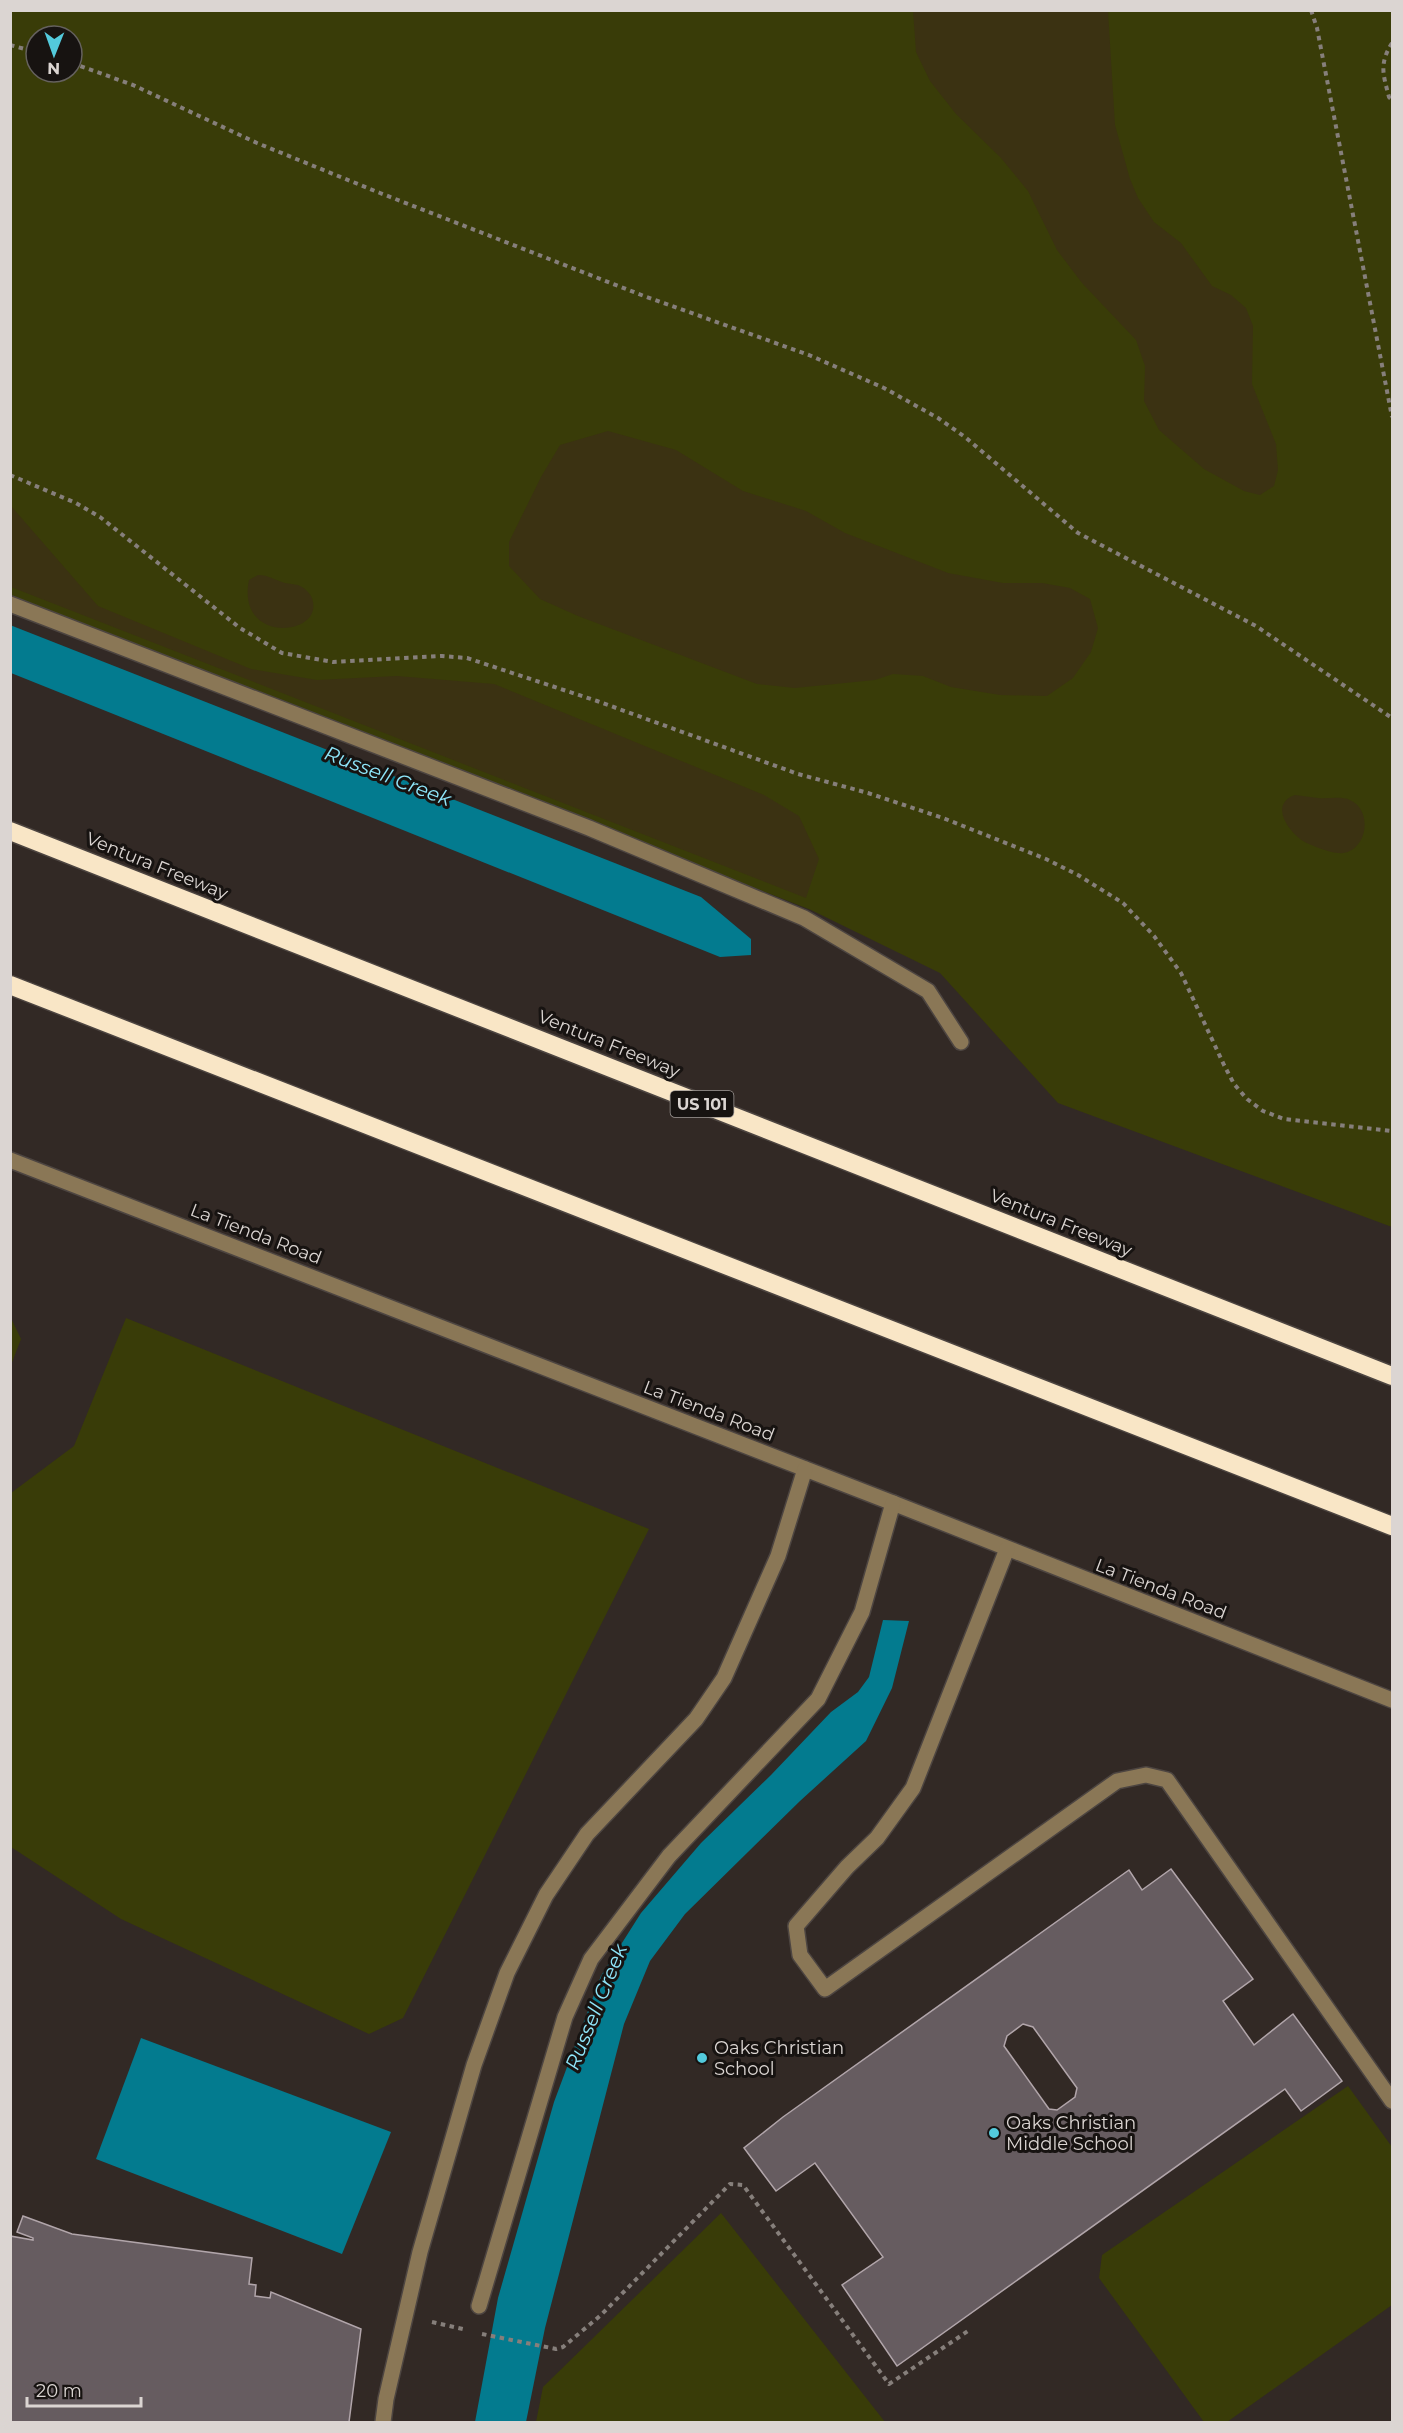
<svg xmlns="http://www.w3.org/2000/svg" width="1403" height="2433" font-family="Montserrat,sans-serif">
	<rect width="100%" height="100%" fill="#322925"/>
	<g fill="#393c08" fill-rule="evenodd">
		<path d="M10,11H1392V1227L1058,1103L940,973L811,910L11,596ZM36,36H72V72H36Z"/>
		<path d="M10,1316L21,1339L11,1365H10Z"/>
		<path d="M126,1318L649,1529L403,2018L369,2034L121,1919L11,1847V1493L74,1446Z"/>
		<path d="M1348,2086L1392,2147V2305L1227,2422H1204L1099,2278L1102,2255Z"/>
		<path d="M721,2213L885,2422H536L543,2387Z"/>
	</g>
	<g fill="#3b3212">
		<path d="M913,10L1108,11L1115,125L1130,179L1138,198L1154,222L1181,243L1212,286L1231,295L1246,308L1253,326L1252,384L1276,444L1278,470L1274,486L1260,495L1244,491L1204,469L1159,430L1144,401L1145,366L1136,340L1082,283L1057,250L1028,191L1001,158L956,114L930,81L916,52Z"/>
		<path d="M608,431L676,450L743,491L806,511L845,533L948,573L1003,583H1042L1070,588L1090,599L1098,628L1091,652L1073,678L1047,696L1000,695L951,687L923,676L893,674L875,680L795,688L757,684L578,616L540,599L509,566V542L541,477L560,445Z"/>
		<path d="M11,506L98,606L251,669L317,680L397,676L494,684L764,795L799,816L819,859L806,898L11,587Z"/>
		<path d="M258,575C268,575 275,580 285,583C289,584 294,584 298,585C305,588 312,594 313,602C320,637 236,643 249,580Z"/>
		<path d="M1295,795C1303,796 1310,797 1318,798C1328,799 1341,796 1350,800C1375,811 1366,856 1338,853C1328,852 1312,846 1303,841C1288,831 1269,804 1295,795Z"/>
	</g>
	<g fill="#037b8f">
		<path d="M10,625L701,897L751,939V955L720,957L11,673Z"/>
		<path d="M883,1620L909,1621L892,1688L866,1741L800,1801L685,1914L650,1961L624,2024L545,2328L526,2422H475L498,2298L554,2102L601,1976L641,1913L701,1843L771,1775L831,1712L858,1692L869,1677Z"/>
		<path d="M141,2038L391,2132L342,2254L96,2159Z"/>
	</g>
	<g fill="#665c60" stroke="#b1a5aa" stroke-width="1.5" fill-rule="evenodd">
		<path d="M1171,1869L1253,1979L1223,2001L1254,2045L1293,2014L1342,2081L1301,2111L1285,2089L897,2366L842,2285L883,2257L815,2163L776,2191L744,2148L783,2117L1129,1870L1142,1890ZM1023,2024L1033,2027L1077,2088L1075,2097L1057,2110L1049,2109L1004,2046L1007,2036Z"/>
		<path d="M23,2216L72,2234L252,2258L249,2284L256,2285L255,2296L270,2298L271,2292L361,2329L349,2422H10V2236L33,2240V2238L17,2232Z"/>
	</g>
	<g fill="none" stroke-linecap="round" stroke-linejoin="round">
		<g stroke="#4d4541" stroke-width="18">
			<g id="minor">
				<path d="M10,604L589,828L804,918L928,991L961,1042"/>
				<path d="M10,1160L893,1503L1392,1700"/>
				<path d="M1007,1549L913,1788L877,1838L847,1867L796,1926L800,1955L825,1989L1117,1781L1146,1775L1167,1780L1392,2101"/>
				<path d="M479,2306L565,2017L591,1959L669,1856L818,1699L862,1612L893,1503"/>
				<path d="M383,2422L386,2399L420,2252L474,2065L507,1973L546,1895L587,1834L696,1719L724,1678L778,1556L805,1469"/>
			</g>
		</g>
		<g stroke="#4d4541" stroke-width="21">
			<g id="highway">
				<path d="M10,831L1392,1376"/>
				<path d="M10,985L1392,1526"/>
			</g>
		</g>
		<g stroke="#867f7b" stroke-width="4" stroke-dasharray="4.5 4.5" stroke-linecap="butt">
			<path d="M1311,10L1317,28L1392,417"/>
			<path d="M1392,43C1379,64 1383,74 1389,97L1392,100"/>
			<path d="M10,45L36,52"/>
			<path d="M72,63L133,85L257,143L380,193L644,296L809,355L884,388L938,418L965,437L1078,533L1256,626L1392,718"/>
			<path d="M10,475L76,503L100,517L240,628L282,653L333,662L442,656L467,658L597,701L798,774L868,793L943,818L1046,859L1078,875L1123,903L1154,936L1181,973L1224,1065L1234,1084L1247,1099L1263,1111L1284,1119L1392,1131"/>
			<path d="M432,2322L463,2329"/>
			<path d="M482,2334L556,2349L563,2347L601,2315L730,2184L743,2185L889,2384L971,2329"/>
		</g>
		<use href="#minor" stroke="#8a7756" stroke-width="15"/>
		<use href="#highway" stroke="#f9e6c6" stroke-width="18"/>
	</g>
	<g fill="#53cadc" stroke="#171311" stroke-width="2">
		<circle cx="702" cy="2058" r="6"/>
		<circle cx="994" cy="2133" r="6"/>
	</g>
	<g text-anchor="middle" stroke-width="6" stroke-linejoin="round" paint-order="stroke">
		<rect fill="#171311" stroke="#a09b98" stroke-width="1.5" x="670.5" y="1091" width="63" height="26" rx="4.5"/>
		<g font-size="16" font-weight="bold" fill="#dbd5d2">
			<text x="702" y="1110">US 101</text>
		</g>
		<g font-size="18" fill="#dbd5d2" stroke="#171311">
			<text transform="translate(157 866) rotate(22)" y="6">Ventura Freeway</text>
			<text transform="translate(609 1044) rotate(22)" y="6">Ventura Freeway</text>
			<text transform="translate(1061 1223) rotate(22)" y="6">Ventura Freeway</text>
			<text transform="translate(256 1234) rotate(21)" y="6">La Tienda Road</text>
			<text transform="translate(709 1411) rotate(21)" y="6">La Tienda Road</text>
			<text transform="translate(1161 1589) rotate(21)" y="6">La Tienda Road</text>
		</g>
		<g font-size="18" fill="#dbd5d2" stroke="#171311" text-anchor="start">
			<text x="714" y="2054">Oaks Christian<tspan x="714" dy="21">School</tspan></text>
			<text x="1006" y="2129">Oaks Christian<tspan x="1006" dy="21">Middle School</tspan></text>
		</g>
		<g font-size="20" font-style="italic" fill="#8fe6fa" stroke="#171311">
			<text transform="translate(388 776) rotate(21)" y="7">Russell Creek</text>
			<text transform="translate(596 2007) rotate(-68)" y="7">Russell Creek</text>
		</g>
	</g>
	<rect width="1403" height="2433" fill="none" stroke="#dbd5d2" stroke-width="24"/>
	<g transform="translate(54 54) rotate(181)"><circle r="28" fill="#171311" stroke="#65615e" stroke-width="1.5"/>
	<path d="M0-4.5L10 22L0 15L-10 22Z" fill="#53cadc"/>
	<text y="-9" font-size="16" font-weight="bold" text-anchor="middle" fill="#dbd5d2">N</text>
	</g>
	<path d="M27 2397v9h114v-9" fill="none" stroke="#dbd5d2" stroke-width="3"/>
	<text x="36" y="2397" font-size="18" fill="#dbd5d2" stroke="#171311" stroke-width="4.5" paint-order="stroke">20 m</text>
</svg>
